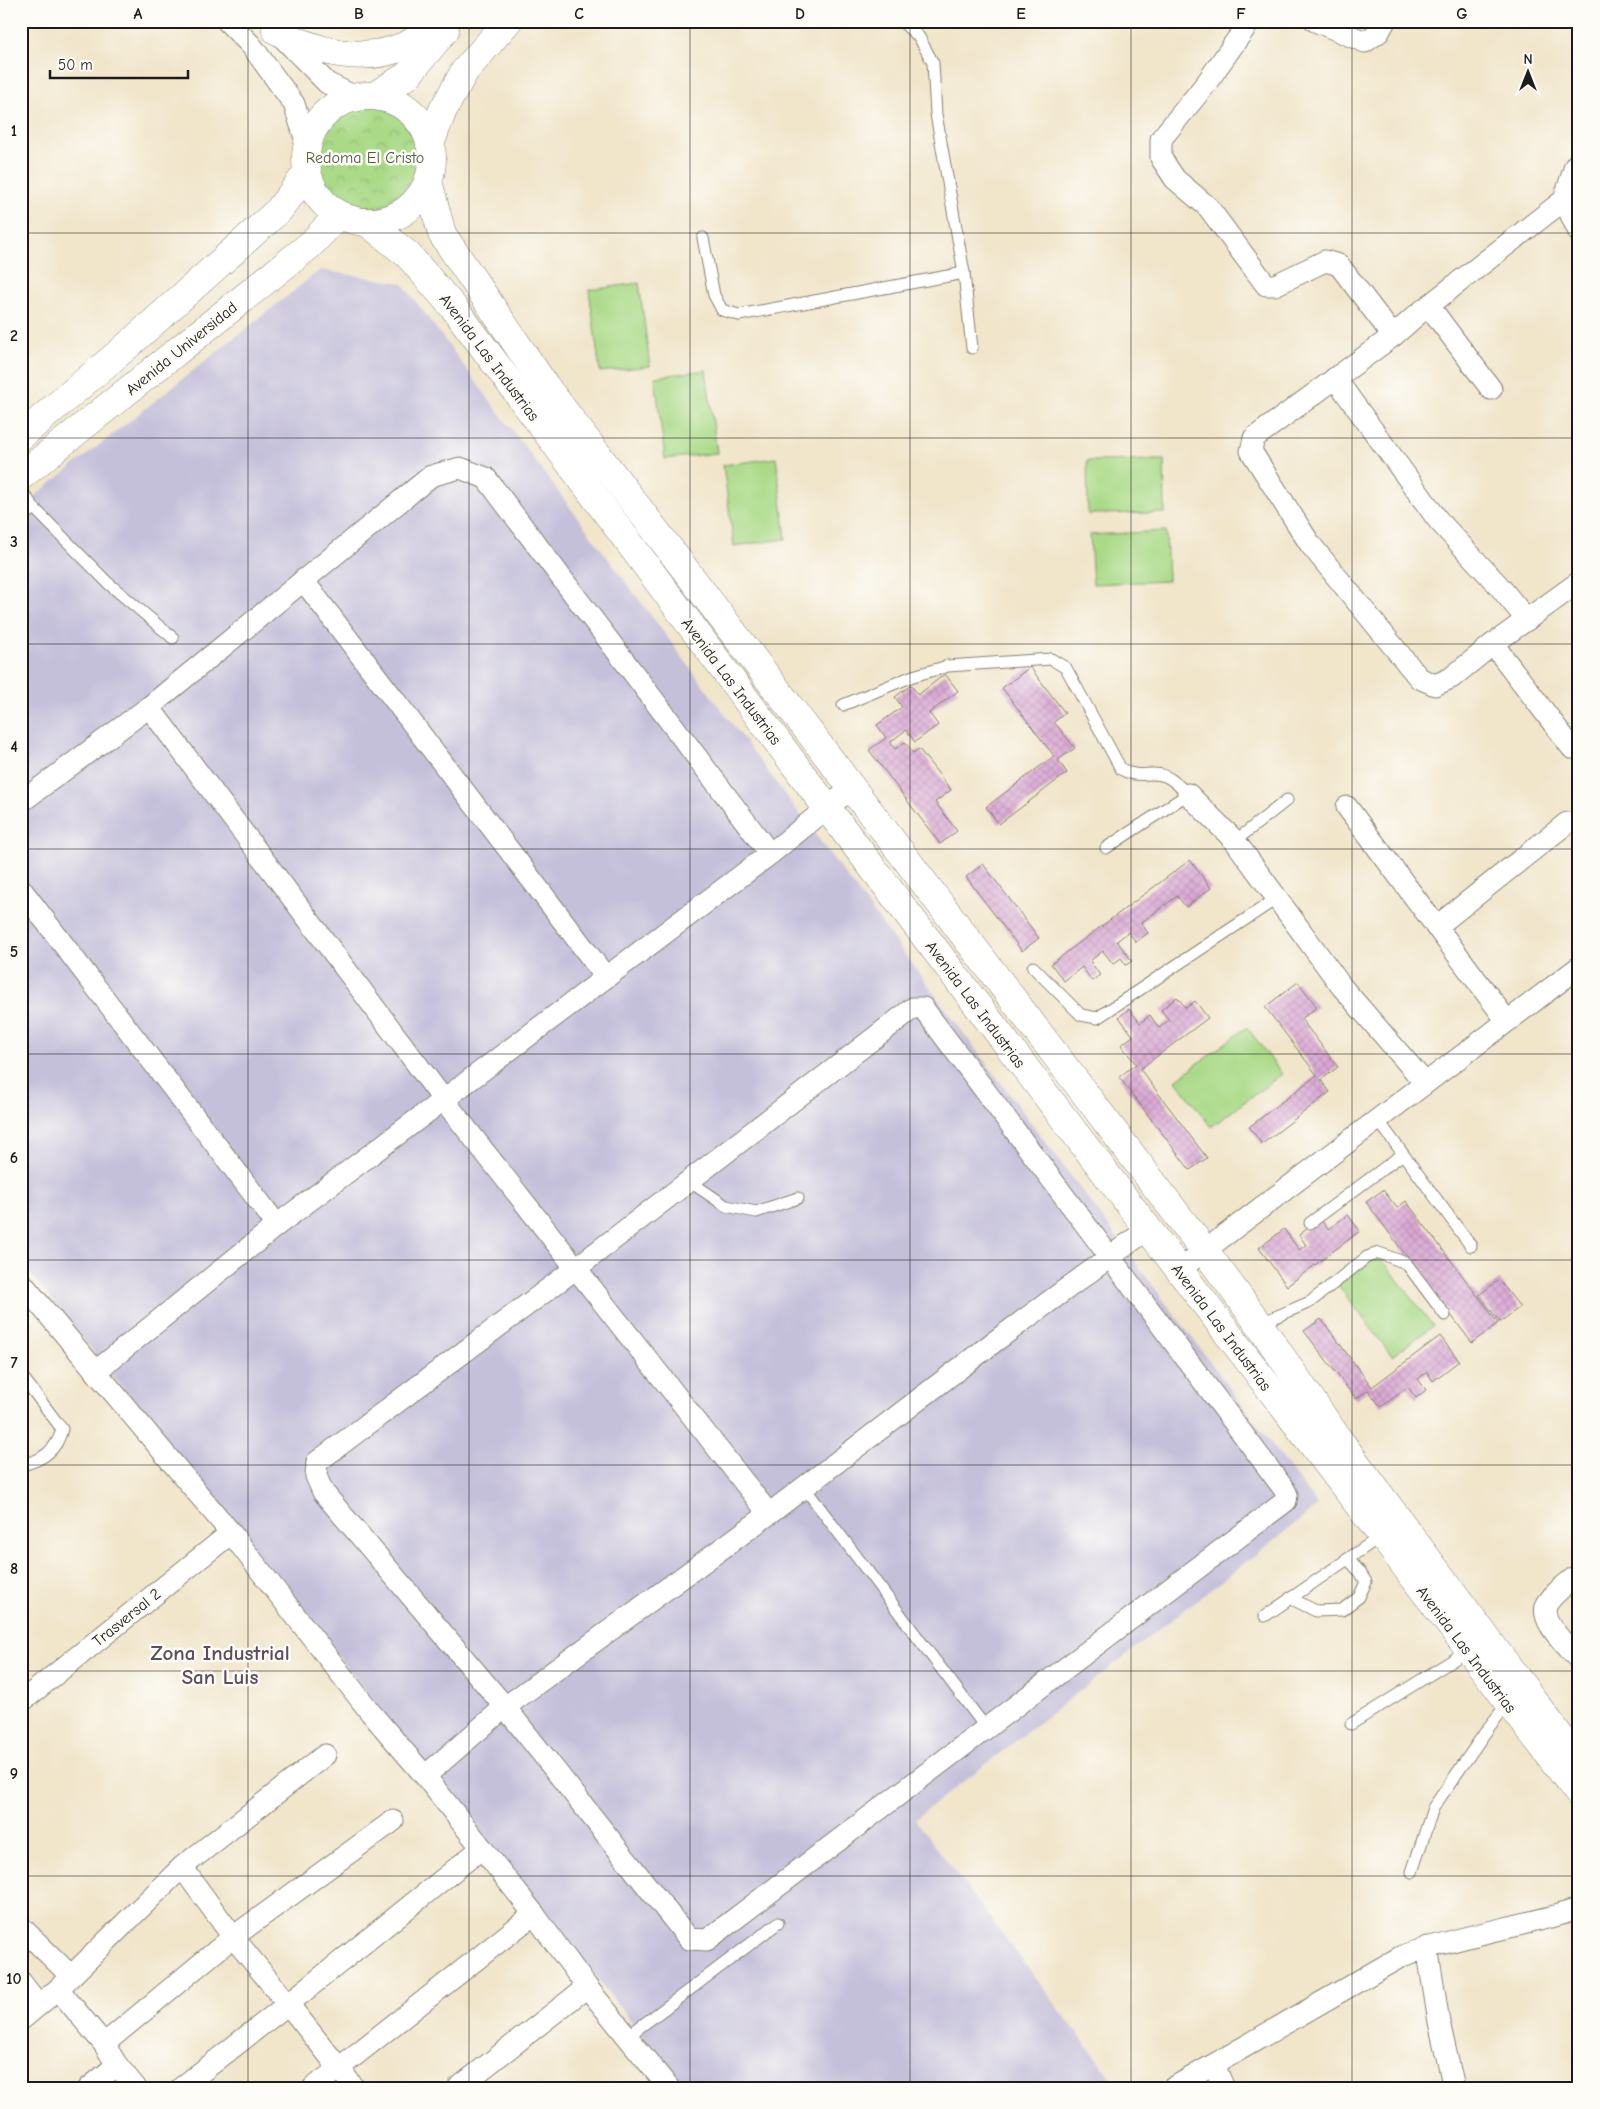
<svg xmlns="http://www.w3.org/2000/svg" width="1600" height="2109" font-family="'Comic Neue',sans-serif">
	<defs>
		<pattern id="park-crowns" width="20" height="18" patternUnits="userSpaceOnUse" patternTransform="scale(1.25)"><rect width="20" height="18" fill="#aada88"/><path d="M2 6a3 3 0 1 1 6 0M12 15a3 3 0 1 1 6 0" fill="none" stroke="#92ba75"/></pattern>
		<pattern id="building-cross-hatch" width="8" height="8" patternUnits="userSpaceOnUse" patternTransform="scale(1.25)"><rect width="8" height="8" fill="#d9a8d4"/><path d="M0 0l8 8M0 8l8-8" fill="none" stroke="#ba90b5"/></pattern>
	</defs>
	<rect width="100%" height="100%" fill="#fdfcf7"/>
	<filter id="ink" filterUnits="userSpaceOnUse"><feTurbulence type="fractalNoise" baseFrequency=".02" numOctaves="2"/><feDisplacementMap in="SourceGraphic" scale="10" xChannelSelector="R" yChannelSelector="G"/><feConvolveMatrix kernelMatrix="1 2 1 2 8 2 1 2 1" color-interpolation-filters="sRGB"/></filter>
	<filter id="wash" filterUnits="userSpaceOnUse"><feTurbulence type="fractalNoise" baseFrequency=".0096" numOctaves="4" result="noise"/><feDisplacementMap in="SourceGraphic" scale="20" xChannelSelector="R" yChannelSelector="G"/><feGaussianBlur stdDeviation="1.12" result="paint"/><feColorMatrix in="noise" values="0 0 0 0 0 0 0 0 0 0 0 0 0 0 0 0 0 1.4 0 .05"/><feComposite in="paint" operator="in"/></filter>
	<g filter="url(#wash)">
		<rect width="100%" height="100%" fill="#f1e5ca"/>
		<path fill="#c5c0da" d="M320,270L402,283L1318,1506L915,1819L1119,2088H685L21,1262V507Z"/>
		<g fill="#aada88" stroke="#637b52">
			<path d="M639,283L650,366L600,372L589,290Z"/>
			<path d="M706,370L717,453L665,459L655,377Z"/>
			<path d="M776,458L786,539L734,546L723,465Z"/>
			<path d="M1164,460L1165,513L1088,514L1087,461Z"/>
			<path d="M1166,531L1168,581L1093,584L1090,535Z"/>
			<path d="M1247,1027L1282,1074L1211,1127L1176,1080Z"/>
			<path d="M1379,1255L1433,1326L1392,1356L1338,1285Z"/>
		</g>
		<circle fill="url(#park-crowns)" stroke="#637b52" cx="365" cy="157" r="52"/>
		<g id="blocks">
			<g fill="url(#building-cross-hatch)">
				<path d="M1030,667L1065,713L1054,722L1075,748L1058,760L1067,773L999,824L986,807L1054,756L1002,688Z"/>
				<path d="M945,674L958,691L929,713L938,725L915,742L906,730L890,742L895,749L905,742L913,753L919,749L951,790L935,802L957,831L940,844L869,750L886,738L877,725L902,707L895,697L911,685L918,695Z"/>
				<path d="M1190,860L1211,888L1186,907L1177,896L1141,923L1148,933L1136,942L1128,932L1117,941L1132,961L1126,965L1121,958L1113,964L1103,951L1090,961L1100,975L1092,981L1082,967L1064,981L1051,964Z"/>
				<path d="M983,864L1039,938L1022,951L966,877Z"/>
				<path d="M1298,982L1317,1007L1301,1019L1338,1067L1321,1080L1330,1092L1262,1144L1249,1127L1317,1075L1265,1007Z"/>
				<path d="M1177,997L1186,1008L1195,1001L1208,1018L1140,1069L1207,1158L1190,1170L1119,1077L1136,1064L1121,1045L1133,1036L1119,1017L1129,1009L1140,1023L1150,1015L1159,1028L1169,1020L1161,1010Z"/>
				<path d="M1383,1190L1397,1208L1406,1201L1498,1323L1472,1343L1366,1202Z"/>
				<path d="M1348,1215L1360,1231L1287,1286L1259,1248L1284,1229L1299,1250L1306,1245L1299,1235L1320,1219L1328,1229Z"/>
				<path d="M1499,1280L1520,1307L1500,1322L1479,1295Z"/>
				<path d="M1321,1319L1372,1387L1440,1336L1459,1361L1433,1381L1427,1372L1418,1379L1426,1390L1416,1398L1408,1387L1381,1407L1368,1390L1356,1399L1304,1331Z"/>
			</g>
		</g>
	</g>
	<g filter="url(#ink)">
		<use href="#blocks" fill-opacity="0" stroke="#868073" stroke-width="1"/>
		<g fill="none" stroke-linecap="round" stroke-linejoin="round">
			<g stroke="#868073" stroke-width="13">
				<g id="lane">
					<path d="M901,21L919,37L933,63L936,114L964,273L972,348"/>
					<path d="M703,238L714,295L722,310L739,315L964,273"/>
					<path d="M21,490L34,508L108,583L173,638"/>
					<path d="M21,517L34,508"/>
					<path d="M843,705L913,676L948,666L1051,659L1066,668L1121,769C1139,780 1150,770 1165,776C1173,779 1181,788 1188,794L1106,848"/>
					<path d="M1235,841L1287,800"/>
					<path d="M1033,967L1081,1015L1097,1018L1276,899"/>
					<path d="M1378,1120L1471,1246"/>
					<path d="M689,1181L726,1206L756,1212L798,1198"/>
					<path d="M1310,1223L1403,1154"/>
					<path d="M1259,1324L1310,1302L1367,1257L1379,1253L1406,1263L1445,1315"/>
					<path d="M21,1375L62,1429C57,1450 42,1461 21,1465"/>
					<path d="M804,1487L986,1728"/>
					<path d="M1290,1598L1316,1611L1342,1610L1359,1597L1366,1582L1360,1572L1348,1559"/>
					<path d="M1265,1616L1381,1536"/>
					<path d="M1351,1724L1469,1650"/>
					<path d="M1412,1872L1433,1808L1489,1727L1509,1702"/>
					<path d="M628,2036L778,1923"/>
				</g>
			</g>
			<g stroke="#868073" stroke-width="23">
				<g id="street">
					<path d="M227,21L251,45L294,104L307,144"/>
					<path d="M1250,21L1205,85L1161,139V158L1175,179L1208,207L1266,285H1275L1325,261L1339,265L1393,336"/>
					<path d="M1315,21L1365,42L1379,32L1385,21"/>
					<path d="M281,36L327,83L355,97"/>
					<path d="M1579,161L1575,166L1564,200L1418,314L1393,336L1254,438L1251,451L1310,544L1419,678L1435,685L1451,678L1493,644L1579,582"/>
					<path d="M1564,200L1579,232"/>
					<path d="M1429,306L1491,389"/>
					<path d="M1335,378L1438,520L1500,587L1527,620"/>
					<path d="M303,580L605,976"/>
					<path d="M1493,644L1572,748"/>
					<path d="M149,707L443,1099L769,1514"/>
					<path d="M1188,794L1235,841L1342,987L1425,1083"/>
					<path d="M21,802L149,707L431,476L460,468L486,478L770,854"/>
					<path d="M1347,807L1507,1021"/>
					<path d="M21,889L277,1225"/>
					<path d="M1436,927L1567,823"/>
					<path d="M913,1008H923L1284,1489L1287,1495L1286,1501L707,1940L689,1939L505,1707L323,1492L316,1476L317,1462L575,1269Z"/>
					<path d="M1179,1270L1579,967"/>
					<path d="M21,1282L231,1533L371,1713L425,1776L534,1914L587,1987L669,2088"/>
					<path d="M95,1372L277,1225L770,854L852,788"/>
					<path d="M1579,1574C1568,1583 1554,1592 1547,1604C1538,1620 1569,1648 1579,1660"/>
					<path d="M21,1702L231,1533"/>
					<path d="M425,1776L505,1707L769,1514L994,1342L1148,1229"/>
					<path d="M482,1848L288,2004L339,2068L534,1914"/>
					<path d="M182,1867L233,1937L393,1821"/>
					<path d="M21,1927L71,1976"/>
					<path d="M1427,1947L1439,2022L1454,2088"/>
					<path d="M21,1982L39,2005L58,1989L182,1867L325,1755"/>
					<path d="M58,1989L104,2044L117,2065L136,2088"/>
					<path d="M21,2020L39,2005"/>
					<path d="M104,2044L233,1937L288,2004L181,2088"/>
					<path d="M1214,2065L1224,2088"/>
					<path d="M89,2088L117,2065"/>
					<path d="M313,2088L339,2068L354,2088"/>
					<path d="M458,2088L587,1987"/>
					<path d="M1173,2088L1402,1956C1459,1936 1520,1927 1579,1909"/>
				</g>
			</g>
			<g stroke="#868073" stroke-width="29">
				<g id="secondary">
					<path d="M428,181L442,234L546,387L1205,1251L1259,1324L1336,1436L1579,1762"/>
					<path d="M367,222L408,255L454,308L827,808L1579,1794"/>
				</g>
			</g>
			<g stroke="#868073" stroke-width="29">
				<g id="primary">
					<path d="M276,30C313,52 363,64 404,46C419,40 430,30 443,21"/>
					<path d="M374,96L407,76L445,30"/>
					<circle cx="369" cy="159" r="63"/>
					<path d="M430,144L443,110L464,72L508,21"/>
					<path d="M21,436L126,347L279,210L307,173"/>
					<path d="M21,476L310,245L338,216"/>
				</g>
			</g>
			<use href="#lane" stroke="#fff" stroke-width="11"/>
			<use href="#street" stroke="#fff" stroke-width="21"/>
			<use href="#secondary" stroke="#fff" stroke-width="28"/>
			<use href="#primary" stroke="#fff" stroke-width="28"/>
		</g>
	</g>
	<path fill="none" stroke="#1c1c1c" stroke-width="1" stroke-opacity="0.55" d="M248,21V2088M469,21V2088M690,21V2088M910,21V2088M1131,21V2088M1352,21V2088M21,233H1579M21,438H1579M21,644H1579M21,849H1579M21,1054H1579M21,1260H1579M21,1465H1579M21,1671H1579M21,1876H1579"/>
	<g text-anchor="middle" stroke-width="5" stroke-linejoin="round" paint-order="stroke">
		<g font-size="16" fill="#4e5e42" stroke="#fdfcf7">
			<text x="365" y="163">Redoma El Cristo</text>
		</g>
		<g font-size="16" fill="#1c1c1c" stroke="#fdfcf7">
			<text transform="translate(181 348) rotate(-39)" y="6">Avenida Universidad</text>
			<text transform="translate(490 357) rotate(53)" y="6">Avenida Las Industrias</text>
			<text transform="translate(732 681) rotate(53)" y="6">Avenida Las Industrias</text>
			<text transform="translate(976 1004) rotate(53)" y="6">Avenida Las Industrias</text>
			<text transform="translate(1222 1327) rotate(53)" y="6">Avenida Las Industrias</text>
			<text transform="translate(126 1617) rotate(-39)" y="6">Trasversal 2</text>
			<text transform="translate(1467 1649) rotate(53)" y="6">Avenida Las Industrias</text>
		</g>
		<g font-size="21" font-weight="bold" fill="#5e4d5c" stroke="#fdfcf7">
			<text x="220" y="1660">Zona Industrial<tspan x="220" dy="24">San Luis</tspan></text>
		</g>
	</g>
	<rect width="1600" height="2109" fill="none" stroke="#fdfcf7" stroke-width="55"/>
	<g transform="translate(1528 72)" stroke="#fdfcf7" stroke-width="4" paint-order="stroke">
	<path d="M0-4L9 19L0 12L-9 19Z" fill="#1c1c1c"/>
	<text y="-8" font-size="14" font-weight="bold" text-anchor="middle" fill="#1c1c1c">N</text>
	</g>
	<path d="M50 70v8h138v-8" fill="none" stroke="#1c1c1c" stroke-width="2.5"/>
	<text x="58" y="70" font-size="15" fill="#1c1c1c" stroke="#fdfcf7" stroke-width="4" paint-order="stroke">50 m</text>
	<rect x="28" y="28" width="1544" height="2054" fill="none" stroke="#1c1c1c" stroke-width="2"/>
	<g font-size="16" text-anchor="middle" font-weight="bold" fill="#1c1c1c">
		<text x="138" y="19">A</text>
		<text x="359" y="19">B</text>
		<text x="579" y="19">C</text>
		<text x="800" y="19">D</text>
		<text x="1021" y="19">E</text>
		<text x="1241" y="19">F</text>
		<text x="1462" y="19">G</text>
		<text x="14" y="136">1</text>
		<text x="14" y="341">2</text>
		<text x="14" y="547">3</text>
		<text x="14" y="752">4</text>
		<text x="14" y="957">5</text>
		<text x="14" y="1163">6</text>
		<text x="14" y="1368">7</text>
		<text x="14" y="1574">8</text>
		<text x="14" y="1779">9</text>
		<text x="14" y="1984">10</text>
	</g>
</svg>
